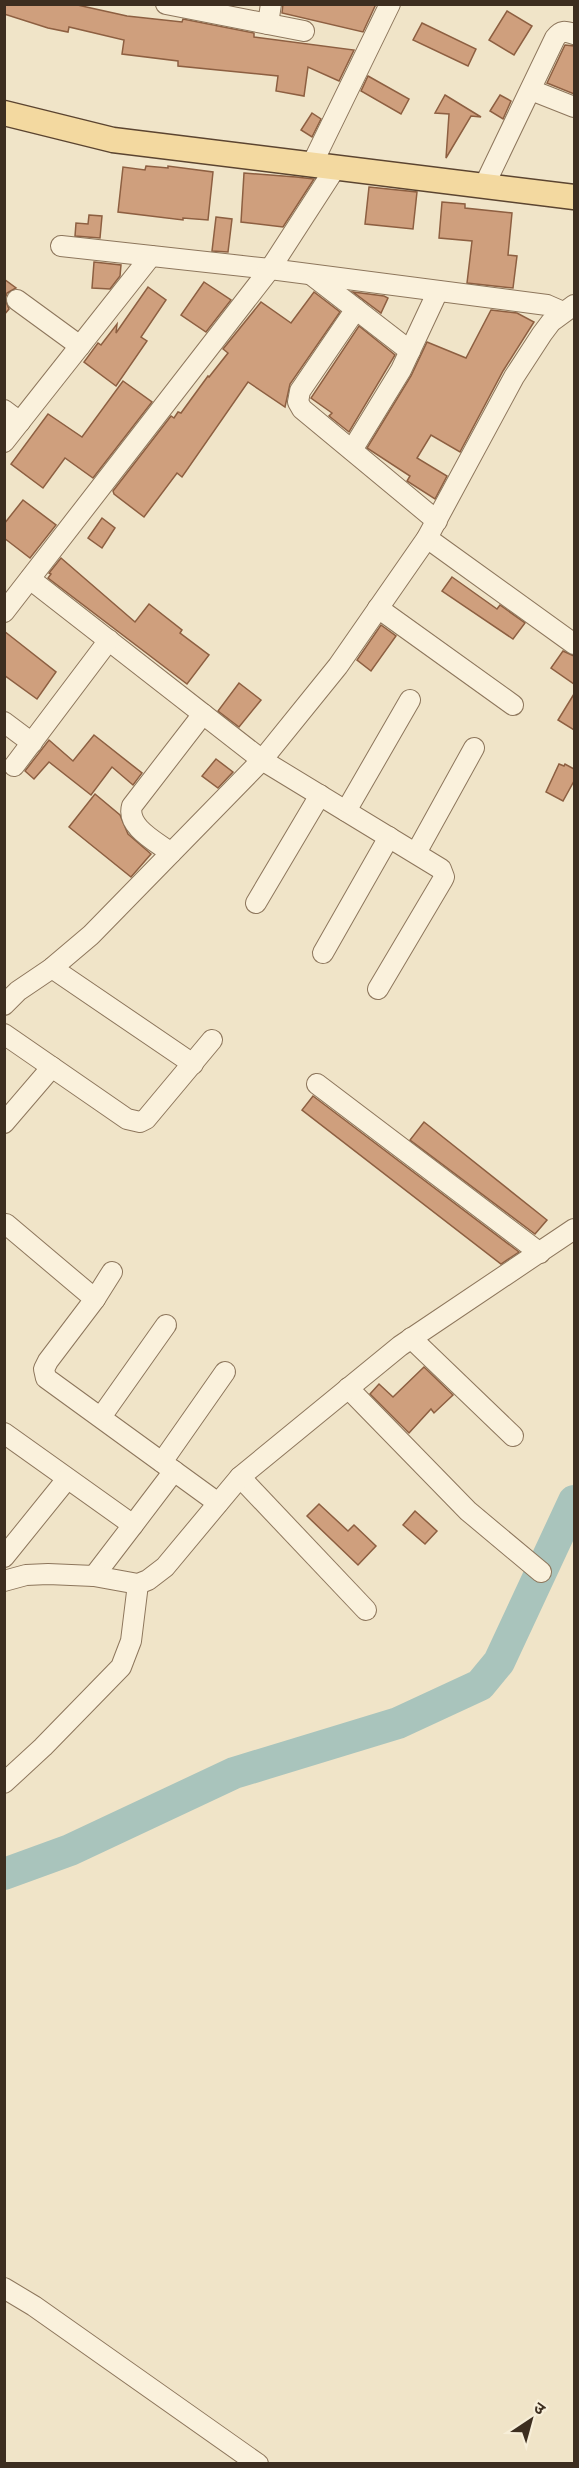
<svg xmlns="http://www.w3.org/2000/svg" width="579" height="2468" font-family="'Noto Serif','Noto Sans Devanagari',serif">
	<rect width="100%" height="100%" fill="#f0e4c8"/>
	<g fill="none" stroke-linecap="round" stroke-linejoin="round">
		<path stroke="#a9c4bc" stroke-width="32" d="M4,1874L70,1850L234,1773L398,1723L480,1685L499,1662L574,1501"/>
	</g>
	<g fill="#cf9f7d" stroke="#8d5f41" stroke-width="1.5">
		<path d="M4,4H73L127,16L182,22L183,19L254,33V37L354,50L339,81L308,67L304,96L276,91L278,76L178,66V61L122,54L124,40L69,27L68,32L48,28L4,14Z"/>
		<path d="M283,4H376L363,32L282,13Z"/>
		<path d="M507,11L532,26L514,55L489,40Z"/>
		<path d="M422,23L476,49L468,66L413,40Z"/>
		<path d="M565,45L574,46V94L547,83Z"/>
		<path d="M368,76L409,99L401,114L361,91Z"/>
		<path d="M445,95L481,117L471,116L446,158L449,114L435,113Z"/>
		<path d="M500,95L511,101L503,119L490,111Z"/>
		<path d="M312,113L321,119L312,137L301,130Z"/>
		<path d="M146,166L168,168V166L213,172L208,220L183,218V220L118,212L123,167L145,170Z"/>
		<path d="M244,173L296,177L314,179L283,227L241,222Z"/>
		<path d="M369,187L417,192L413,229L365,224Z"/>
		<path d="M442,202L465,204V208L512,213L508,255L517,256L513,288L467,283L472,241L439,238Z"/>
		<path d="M89,215L102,216L100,238L75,236L76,223L88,224Z"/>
		<path d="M216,217L232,219L228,252L212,251Z"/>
		<path d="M94,262L121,265L120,276L110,289L92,288Z"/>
		<path d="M4,279L16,288L7,293L5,299L9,309L4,315Z"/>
		<path d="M204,282L231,300L206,332L181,315Z"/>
		<path d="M148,287L166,300L141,337L147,341L116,386L84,362L98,343L101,345L117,324L116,333Z"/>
		<path d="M314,292L340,312L290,384L285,407L248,382L182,477L177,473L144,517L114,494L113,491L171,416L174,418L178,412L181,413L208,376L209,377L228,353L223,349L261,302L291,323Z"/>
		<path d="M353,292L384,296L388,298L381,313Z"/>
		<path d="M491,310L517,313L534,322L503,371L460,452L431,435L417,458L447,476L435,499L407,481L410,476L367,448L411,376L427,342L466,358Z"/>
		<path d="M359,326L395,355L349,432L329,416L332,413L311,398Z"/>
		<path d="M123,381L152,402L93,478L65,458L43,488L11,464L48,414L82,437Z"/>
		<path d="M23,500L56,525L30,558L4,538V524Z"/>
		<path d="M102,518L115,528L102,548L88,538Z"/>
		<path d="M61,558L135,622L149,604L182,630L180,633L209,655L187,684L48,578L51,574L49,573Z"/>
		<path d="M452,577L497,609L500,605L525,623L513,639L442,591Z"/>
		<path d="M381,625L396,636L371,671L357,660Z"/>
		<path d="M4,631L56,672L37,699L4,675Z"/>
		<path d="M563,651L574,656V684L551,668Z"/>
		<path d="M239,683L261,700L239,727L218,711Z"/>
		<path d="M574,694V730L558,720Z"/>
		<path d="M94,735L142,773L133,785L112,767L91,795L49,762L34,779L25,771L49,740L73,761Z"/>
		<path d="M216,759L233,772L218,788L202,776Z"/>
		<path d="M559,764L564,766L565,764L574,769V781L563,801L546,792Z"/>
		<path d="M95,794L120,815L128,834L151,854L131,877L69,827Z"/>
		<path d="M313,1096L519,1252L501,1264L302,1110Z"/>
		<path d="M424,1122L547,1220L535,1234L410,1140Z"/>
		<path d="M424,1367L453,1395L434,1413L431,1409L409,1433L370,1394L379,1384L393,1397Z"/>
		<path d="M319,1504L348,1531L354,1525L376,1546L358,1565L307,1516Z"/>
		<path d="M415,1511L437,1531L425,1544L403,1525Z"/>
	</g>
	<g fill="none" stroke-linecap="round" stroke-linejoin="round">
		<g stroke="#8d765c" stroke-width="22">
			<g id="minor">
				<path d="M166,4L304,31"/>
				<path d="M268,24L271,4"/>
				<path d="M531,90L574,107"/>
				<path d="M312,164L390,4"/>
				<path d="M484,186L555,38C561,30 565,31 574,34"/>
				<path d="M61,246L270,269L547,305L563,312"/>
				<path d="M313,276L410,351"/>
				<path d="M17,300L80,346"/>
				<path d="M356,309L300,391L298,402L302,409L437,521"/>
				<path d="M4,410L20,422"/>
				<path d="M4,442L151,256"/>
				<path d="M352,450L401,370L438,291"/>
				<path d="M427,538L574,644"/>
				<path d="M30,579L262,760L441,869L444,877L442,881L378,989"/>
				<path d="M378,608L513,705"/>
				<path d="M4,612L270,269L336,167"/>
				<path d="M4,722L32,743"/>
				<path d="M14,766L109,640"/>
				<path d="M346,811L410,700"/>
				<path d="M171,853C157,842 126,827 132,806L203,714"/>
				<path d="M416,853L474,748"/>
				<path d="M256,903L320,795"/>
				<path d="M323,953L389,837"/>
				<path d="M52,968L193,1064"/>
				<path d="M4,1005L18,991L52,968L91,935L262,760L338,666L427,538L514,377L542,334L551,322L574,305"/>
				<path d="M4,1034L127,1119L140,1122L146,1119L212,1040"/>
				<path d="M317,1084L540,1253"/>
				<path d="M4,1123L52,1067"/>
				<path d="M6,1224L95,1299L112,1272"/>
				<path d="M95,1299L48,1361L44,1369L46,1378L218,1503"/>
				<path d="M411,1338L513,1436"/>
				<path d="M348,1388L468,1511L541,1572"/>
				<path d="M101,1417L166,1325"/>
				<path d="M4,1433L133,1525L94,1576"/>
				<path d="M162,1462L225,1372"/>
				<path d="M240,1477L366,1610"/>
				<path d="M133,1525L174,1471"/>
				<path d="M4,1557L67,1479"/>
				<path d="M4,1581L26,1575L48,1574L94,1576L138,1584L148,1580L165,1567L240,1477L400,1346L574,1229"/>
				<path d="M4,1783L43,1747L121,1667L131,1641L138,1584"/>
				<path d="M4,2288L34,2306L258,2464"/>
			</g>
		</g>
		<g stroke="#5b4430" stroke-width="27">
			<path id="major" d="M4,113L113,140L574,197"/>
		</g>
		<use href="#minor" stroke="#faf1dc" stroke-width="20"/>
		<use href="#major" stroke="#f3d9a0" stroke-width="24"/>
	</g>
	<rect width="579" height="2468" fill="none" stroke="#3d2e20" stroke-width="12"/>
	<g transform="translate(531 2420) rotate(36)" stroke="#f7eed8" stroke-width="4.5" paint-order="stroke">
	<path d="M0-4.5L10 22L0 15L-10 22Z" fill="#3d2e20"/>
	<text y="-9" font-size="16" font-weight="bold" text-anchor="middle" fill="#3d2e20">उ</text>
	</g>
</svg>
